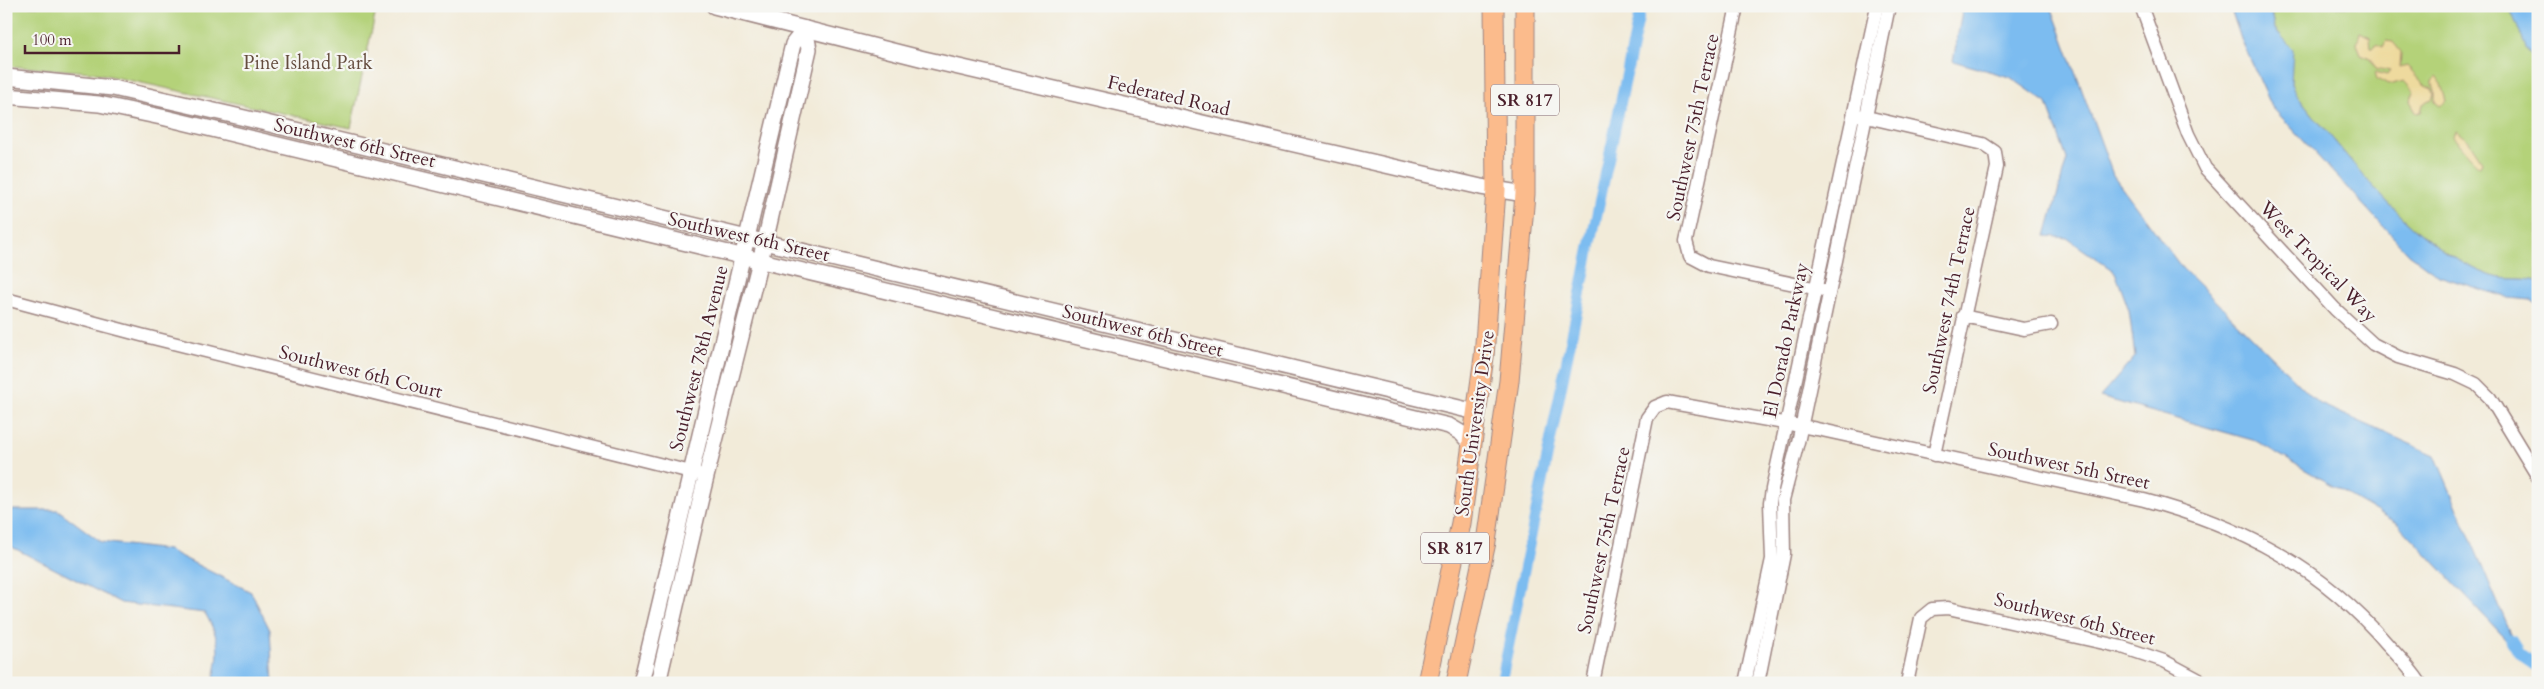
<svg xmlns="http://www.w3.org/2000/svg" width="2544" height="689" font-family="Cardo,serif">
	<rect width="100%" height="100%" fill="#f6f6f2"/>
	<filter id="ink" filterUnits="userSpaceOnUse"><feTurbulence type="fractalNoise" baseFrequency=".02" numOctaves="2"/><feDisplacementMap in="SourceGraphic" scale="10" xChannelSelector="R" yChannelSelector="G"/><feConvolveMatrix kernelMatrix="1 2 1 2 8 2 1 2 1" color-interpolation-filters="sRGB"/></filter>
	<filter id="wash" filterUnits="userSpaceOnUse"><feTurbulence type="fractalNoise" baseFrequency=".0096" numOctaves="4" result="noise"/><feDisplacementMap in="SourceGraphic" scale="20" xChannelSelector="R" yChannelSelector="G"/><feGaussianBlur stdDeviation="1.12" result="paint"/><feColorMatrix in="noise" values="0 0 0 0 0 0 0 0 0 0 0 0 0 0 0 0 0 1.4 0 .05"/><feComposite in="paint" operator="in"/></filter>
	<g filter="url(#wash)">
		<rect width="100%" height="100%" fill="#f2ebd9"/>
		<g fill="#b4d279" stroke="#7f7852">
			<path d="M6,6H377L351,128L91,72L6,66Z"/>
			<path d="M2270,6H2538V281C2523,277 2508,281 2492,276C2427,253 2379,195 2337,144C2323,127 2309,111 2296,93L2291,84L2287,43L2274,27Z"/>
		</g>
		<g fill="#eeda9e" stroke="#9c7c64">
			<path d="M2360,32L2370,37L2371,49L2376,44L2383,47L2386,41L2393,42L2401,52L2400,68L2407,66L2425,85L2432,88L2434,94L2432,99L2423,104L2421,112L2417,113L2410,101L2414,92L2404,81L2388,85L2377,79L2375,72L2387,75L2390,71L2376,68L2370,58L2361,54L2357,44Z"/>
			<path d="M2437,77L2440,81L2446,101L2440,106L2435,102V90L2432,82Z"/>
			<path d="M2456,131L2469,141L2482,161L2480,166C2476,165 2454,140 2453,135Z"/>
		</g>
		<g fill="#7bbcf0" stroke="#626e8e">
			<path d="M1963,6H2051L2113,175L2182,268L2318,403L2435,455L2519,653L2398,524L2256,441L2100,397L2135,357L2129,310L2115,272L2067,238L2046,236L2067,159L2047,103L2010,77L1953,61Z"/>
			<path d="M2230,6H2270L2274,28L2293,49L2291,84L2296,93C2309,111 2323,127 2337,144C2379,195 2427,253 2492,276C2508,281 2523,277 2538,281V305L2531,300L2508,298L2439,276L2409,254L2272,107L2241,39Z"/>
			<path d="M2509,6H2538V69L2526,48Z"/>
			<path d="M6,510H58L101,542L168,550L251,592L270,630L273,683H213C220,651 221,641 205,613L121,603L6,544Z"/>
		</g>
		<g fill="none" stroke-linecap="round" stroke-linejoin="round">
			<g stroke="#7bbcf0" stroke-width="11">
				<path d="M2511,640L2519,653L2538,666"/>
				<path d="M1501,683L1587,261L1641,6"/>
			</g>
		</g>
	</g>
	<g filter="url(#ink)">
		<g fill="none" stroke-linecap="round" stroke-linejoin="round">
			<g stroke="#9e8582" stroke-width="15">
				<g id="minor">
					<path d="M1737,6L1686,241L1690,256L1709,266L1823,290"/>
					<path d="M2141,6L2188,134L2205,168L2335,309L2373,344L2398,357L2455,374L2476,384L2490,398L2538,477"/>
					<path d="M1858,115L1983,144L1995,152L1997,167L1934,455"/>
					<path d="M6,299L141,335L699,474"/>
					<path d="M1963,316L2024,329L2051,324"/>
					<path d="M1593,683L1647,418L1655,407L1667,402L1817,429L2144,500C2242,526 2321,567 2388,645C2399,657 2411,669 2420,683"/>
					<path d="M1745,683L1772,559L1770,503L1772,489L1877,6"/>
					<path d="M1758,683L1784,554L1783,500L1799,438L1889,6"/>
					<path d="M1907,683L1921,618L1932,609L1948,608L2122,647L2164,661L2205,683"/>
				</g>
			</g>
			<g stroke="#9e8582" stroke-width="18">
				<g id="tertiary">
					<path d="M714,6L924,59L1481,187L1525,194"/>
					<path d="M6,77L113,88L232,115L1476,412"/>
					<path d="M6,96L99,104L166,118L1449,426L1461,433L1472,445"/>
					<path d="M641,683L793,44L805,29"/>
					<path d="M658,683L703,489L768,229L809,49L805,29"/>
				</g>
			</g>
			<g stroke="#9e8582" stroke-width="21">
				<g id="primary">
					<path d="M1427,683L1461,523L1484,357L1496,190L1494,6"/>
					<path d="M1456,683L1486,542L1509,381L1525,194V6"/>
				</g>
			</g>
			<use href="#minor" stroke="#fff" stroke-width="12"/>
			<use href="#tertiary" stroke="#fff" stroke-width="15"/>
			<use href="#primary" stroke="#fbbb8c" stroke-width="19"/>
		</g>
	</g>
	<g text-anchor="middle" stroke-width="4.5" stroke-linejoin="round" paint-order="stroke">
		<g fill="#f6f6f2" stroke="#7e6067" stroke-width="1">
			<rect x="1491" y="84.5" width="68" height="31" rx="4"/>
			<rect x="1421" y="532.5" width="68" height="31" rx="4"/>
		</g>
		<g font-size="18" font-weight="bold" fill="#4a1f2b">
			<text x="1525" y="106">SR 817</text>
			<text x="1455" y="554">SR 817</text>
		</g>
		<g font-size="19" fill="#644c3e" stroke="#f6f6f2">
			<text x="308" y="69">Pine Island Park</text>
		</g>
		<g font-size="19" fill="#4a1f2b" stroke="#f6f6f2">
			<text transform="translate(1169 95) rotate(13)" y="7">Federated Road</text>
			<text transform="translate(1692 127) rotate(-78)" y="7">Southwest 75th Terrace</text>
			<text transform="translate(355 142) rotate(13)" y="7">Southwest 6th Street</text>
			<text transform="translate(749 236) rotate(13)" y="7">Southwest 6th Street</text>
			<text transform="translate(2319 261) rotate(46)" y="7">West Tropical Way</text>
			<text transform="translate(1948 300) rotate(-78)" y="7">Southwest 74th Terrace</text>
			<text transform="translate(1143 330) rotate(14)" y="7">Southwest 6th Street</text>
			<text transform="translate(1785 340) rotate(-78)" y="7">El Dorado Parkway</text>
			<text transform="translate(698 358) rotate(-76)" y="7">Southwest 78th Avenue</text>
			<text transform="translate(361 371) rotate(14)" y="7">Southwest 6th Court</text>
			<text transform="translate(1474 423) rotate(-82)" y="7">South University Drive</text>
			<text transform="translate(2069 465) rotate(12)" y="7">Southwest 5th Street</text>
			<text transform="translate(1603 540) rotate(-78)" y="7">Southwest 75th Terrace</text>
			<text transform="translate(2075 618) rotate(14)" y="7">Southwest 6th Street</text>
		</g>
	</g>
	<rect width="2544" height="689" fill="none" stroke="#f6f6f2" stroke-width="25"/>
	<path d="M25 45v8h154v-8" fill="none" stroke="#4a1f2b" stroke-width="2.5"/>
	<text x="32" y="45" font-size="15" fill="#4a1f2b" stroke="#f6f6f2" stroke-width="4" paint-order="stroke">100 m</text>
</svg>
